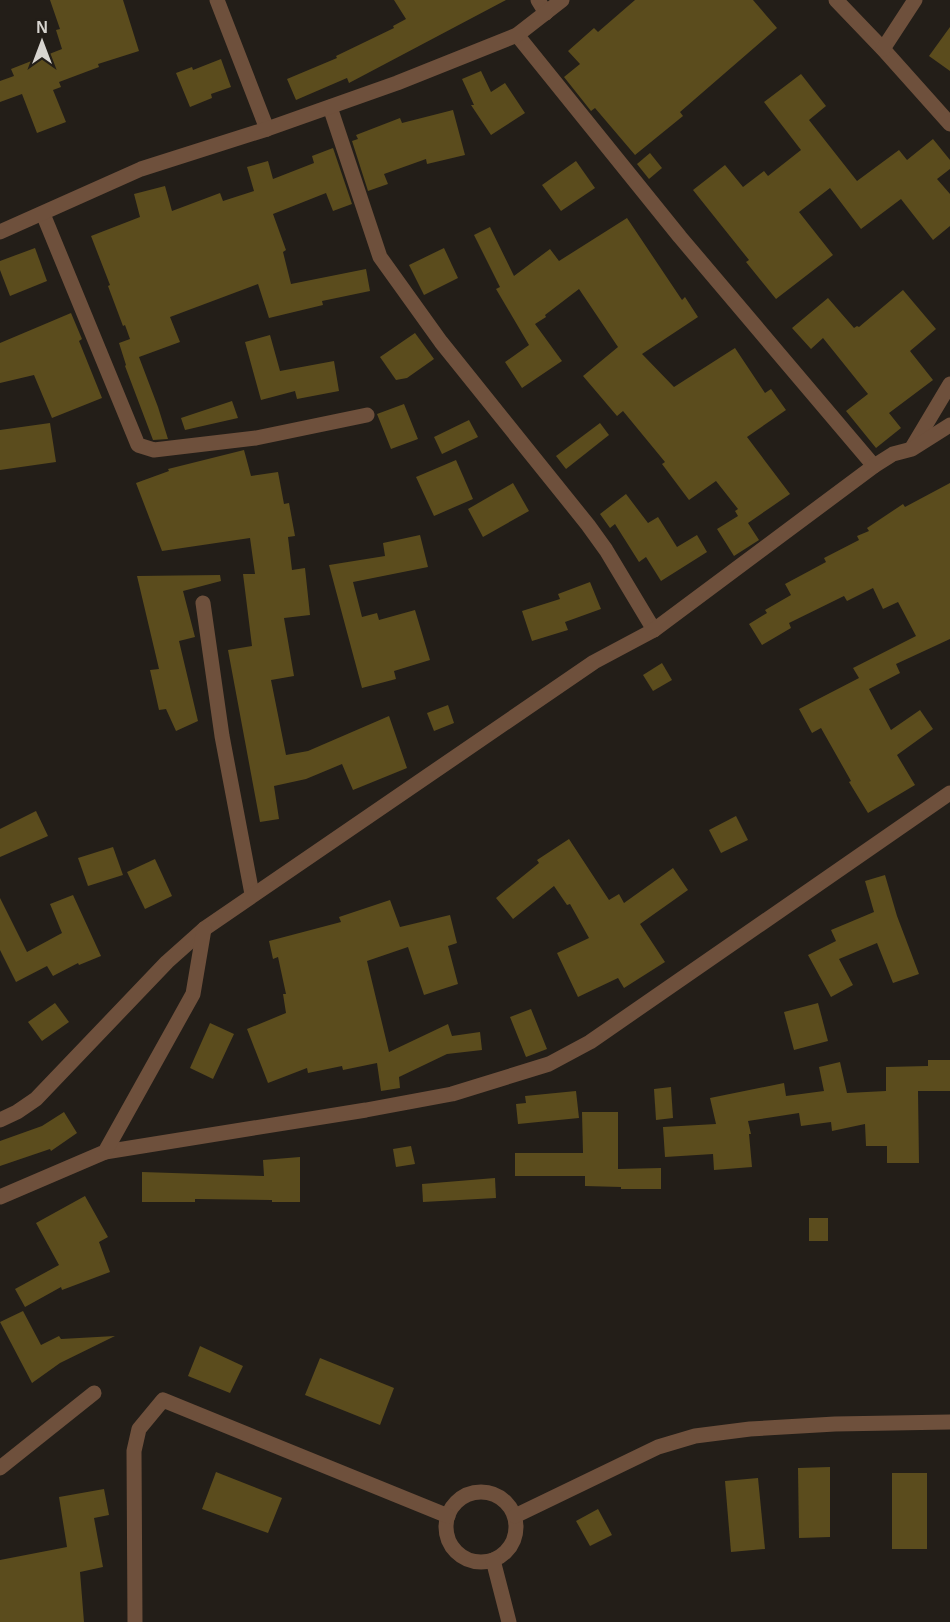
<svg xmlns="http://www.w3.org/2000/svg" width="950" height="1622" font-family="Arial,sans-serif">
	<rect width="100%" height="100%" fill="#231e18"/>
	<g fill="#5b4c1d">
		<path d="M50,0H123L139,51L98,64L99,67L59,82L61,87L53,90L66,122L37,133L22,94L0,102V81L14,76L11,69L62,49L56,30L60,29Z"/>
		<path d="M394,0H506L349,83L347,78L296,100L287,79L337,58L336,56L394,28L393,26L406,19Z"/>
		<path d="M635,0H753L777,28L680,112L683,116L635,155L595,108L591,111L564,77L580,64L568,51L594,28L598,32Z"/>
		<path d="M950,27V71L929,56Z"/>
		<path d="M221,59L231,87L211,94L212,98L190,107L176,73L192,67L193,70Z"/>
		<path d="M481,71L491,92L505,83L525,113L491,135L471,105H474L462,79Z"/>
		<path d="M801,74L826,106L809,120L857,181L899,150L907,160L933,139L950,160V169L937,179L950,194V226L933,240L901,199L861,229L830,188L799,212L833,255L776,299L746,262L749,260L693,190L725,165L743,187L764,171L768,176L801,150L764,102Z"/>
		<path d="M453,110L465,155L427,164L426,159L384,174L388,184L368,191L352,141L358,139L356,135L400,118L402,123Z"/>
		<path d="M333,148L352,204L333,211L326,193L273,214L286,250L283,252L291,284L366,269L370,291L322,301L323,305L269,318L258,284L170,317L180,342L139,357L158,407L168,439L153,440L125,366L126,365L119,343L130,339L125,325L123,326L108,286L110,285L91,236L140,217L134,194L165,186L172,211L220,193L223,201L254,191L247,167L268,161L273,179L314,163L312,156Z"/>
		<path d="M650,153L662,168L649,179L637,164Z"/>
		<path d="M576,161L595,188L561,211L542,185Z"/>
		<path d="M627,218L682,300L685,297L698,317L642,354L674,387L735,348L765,393L771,389L786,410L747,437L790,494L748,523L759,540L734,556L717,529L738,516L735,511L738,509L716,481L689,500L662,464L665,462L623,411L617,416L583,376L618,347L579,289L545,315L546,317L535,324L562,361L522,388L505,362L529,345L496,289L500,287L474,235L490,227L514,276L550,249L559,261Z"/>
		<path d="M35,248L47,281L10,296L0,270V261Z"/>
		<path d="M444,248L458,278L424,295L409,265Z"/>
		<path d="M903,290L936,329L910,351L933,380L889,413L901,428L876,448L846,411L868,394L823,338L811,349L792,328L828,298L854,328L857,326L859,327Z"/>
		<path d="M71,313L82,339L79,341L102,398L52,418L34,375L0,383V343Z"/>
		<path d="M415,333L434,359L407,378L396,380L380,357Z"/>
		<path d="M270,335L280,371L334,361L339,391L297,399L295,391L261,400L245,342Z"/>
		<path d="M232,401L238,418L185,430L181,418Z"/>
		<path d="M404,404L418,439L391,449L377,414Z"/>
		<path d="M469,420L478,437L442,454L434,437Z"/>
		<path d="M50,423L56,462L0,470V430Z"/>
		<path d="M600,423L609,435L566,469L556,456Z"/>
		<path d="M244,450L251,476L278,472L284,504L289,503L295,536L288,537L292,570L305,568L310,615L284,618L294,676L271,680L286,755L308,751L389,716L407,768L353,790L342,764L306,779L274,786L279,819L260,822L228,650L252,646L243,574H255L250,538L162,551L136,483L169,471L168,469Z"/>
		<path d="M456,460L473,499L434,516L416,477Z"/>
		<path d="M513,483L529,511L483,537L468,509Z"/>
		<path d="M950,483V639L896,664L900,673L869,689L891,730L920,710L933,729L897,755L915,785L868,813L849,782L851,781L821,728L812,733L799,709L859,678L853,668L916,636L898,602L883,609L873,588L847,601L844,596L789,623L791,628L762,645L749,624L767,613L765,610L791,595L785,584L826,562L824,558L859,540L857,536L869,531L867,528L903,504L905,507Z"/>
		<path d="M626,494L648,523L658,517L677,547L697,535L707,552L661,581L646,557L639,562L615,524L610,528L600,514Z"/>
		<path d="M420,535L428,567L353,582L362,617L377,613L379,620L415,610L430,660L394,671L396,679L362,688L329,565L385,556L383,543Z"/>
		<path d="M220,575L221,581L183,591L195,637L179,641L198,721L176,731L166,709L159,710L150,670L159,669L137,576Z"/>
		<path d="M590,582L601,609L565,622L568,630L532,641L522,611L560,599L558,594Z"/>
		<path d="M662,663L672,680L653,691L643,675Z"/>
		<path d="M448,705L454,723L434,731L427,713Z"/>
		<path d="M36,811L48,836L0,857V829Z"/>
		<path d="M736,816L748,840L721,853L709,830Z"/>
		<path d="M569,839L609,900L619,894L624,903L673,868L688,890L640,924L665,962L624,988L618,978L578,997L557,953L589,938L570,904L567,905L554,886L513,919L496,898L539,863L537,860Z"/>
		<path d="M113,847L123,875L88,886L78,858Z"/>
		<path d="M155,859L172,896L145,909L127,872Z"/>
		<path d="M885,875L897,916L919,974L893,983L877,943L839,959L853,985L831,997L808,955L836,941L831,930L874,912L865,881Z"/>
		<path d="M73,895L101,956L79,965L78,963L53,976L47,966L16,982L0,950V898L27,952L62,933L50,904Z"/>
		<path d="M390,900L400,927L450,915L457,943L448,946L458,984L424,995L408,947L367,961L389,1052L448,1024L452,1036L480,1032L482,1050L447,1054L399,1077L400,1088L381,1091L377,1063L343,1070L342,1066L308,1073L307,1068L268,1083L247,1029L286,1013L283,994H286L278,957L273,959L269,941L341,922L339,917Z"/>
		<path d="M55,1003L69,1022L42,1041L28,1022Z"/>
		<path d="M818,1003L828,1041L794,1050L784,1012Z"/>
		<path d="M531,1009L547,1049L526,1057L510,1017Z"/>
		<path d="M210,1023L234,1034L213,1079L190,1068Z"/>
		<path d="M928,1060H950V1091H918L919,1163H887V1146H866L865,1124L832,1131L831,1122L801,1126L799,1113L748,1121L751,1134H749L752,1167L714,1170L713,1154L665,1157L663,1127L716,1124L710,1098L784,1083L786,1096L824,1091L819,1067L840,1062L847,1093L886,1091V1067L928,1066Z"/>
		<path d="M671,1087L673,1118L656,1120L654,1089Z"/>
		<path d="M576,1091L579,1118L518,1124L516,1104L526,1103L525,1096Z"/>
		<path d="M64,1112L77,1133L51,1151L50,1149L0,1166V1141L42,1126Z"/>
		<path d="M582,1112H618V1169L661,1168V1189H621V1187L585,1186V1176H515V1153H583Z"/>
		<path d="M411,1146L415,1164L396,1167L393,1149Z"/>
		<path d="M300,1157V1202H272V1200L195,1199V1202H142V1172L264,1176L263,1160Z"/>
		<path d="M495,1178L496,1198L423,1202L422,1184Z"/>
		<path d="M85,1196L108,1237L99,1242L110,1272L62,1290L61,1287L25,1307L15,1289L59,1265L36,1223Z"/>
		<rect x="809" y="1218" width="19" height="23"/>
		<path d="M23,1311L41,1345L59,1336L61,1339L115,1336L60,1363L32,1383L0,1322Z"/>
		<path d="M200,1346L243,1366L230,1393L188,1376Z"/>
		<path d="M320,1358L394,1388L380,1425L305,1395Z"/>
		<path d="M830,1467V1537L799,1538L798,1468Z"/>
		<path d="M216,1472L282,1498L268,1533L202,1509Z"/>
		<rect x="892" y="1473" width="35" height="76"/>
		<path d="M758,1478L765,1549L731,1552L725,1481Z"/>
		<path d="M104,1489L109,1515L94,1518L103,1567L80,1572L84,1622H0V1560L67,1547L59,1497Z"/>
		<path d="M598,1509L612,1535L590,1546L576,1521Z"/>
	</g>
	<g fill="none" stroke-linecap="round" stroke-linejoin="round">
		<g stroke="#6e503c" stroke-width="15">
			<path d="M217,0L267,129"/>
			<path d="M538,0L546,13"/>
			<path d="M836,0L883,49L950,124"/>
			<path d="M517,35L680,237L874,466"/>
			<path d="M883,49L915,0"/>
			<path d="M330,107L380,257L441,342L588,525L606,550L654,630"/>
			<path d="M43,214L138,445L154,450L256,438L367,415"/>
			<path d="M0,232L141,169L267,129L397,83L517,35L562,0"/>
			<path d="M913,446L950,384"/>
			<path d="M203,603L222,736L252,894"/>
			<path d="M0,1120L17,1112L36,1099L167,962L204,929L594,662L654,630L874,466L893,454L912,449L950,425"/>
			<path d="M105,1152L366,1110L452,1094L549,1064L590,1042L950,793"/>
			<path d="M0,1197L105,1152L193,994L204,929"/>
			<path d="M0,1468L94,1393"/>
			<circle cx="481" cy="1527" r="35"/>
			<path d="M515,1516L658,1447L695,1436L750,1429L835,1424L950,1422"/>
			<path d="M493,1560L509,1622"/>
			<path d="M135,1622L134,1451L139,1429L163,1400L448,1516"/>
		</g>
	</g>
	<g transform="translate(42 42)" stroke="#231e18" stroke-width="4.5" paint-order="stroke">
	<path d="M0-4.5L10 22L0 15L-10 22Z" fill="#d8d5d0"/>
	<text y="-9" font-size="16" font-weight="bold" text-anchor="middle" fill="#d8d5d0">N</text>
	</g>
</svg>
